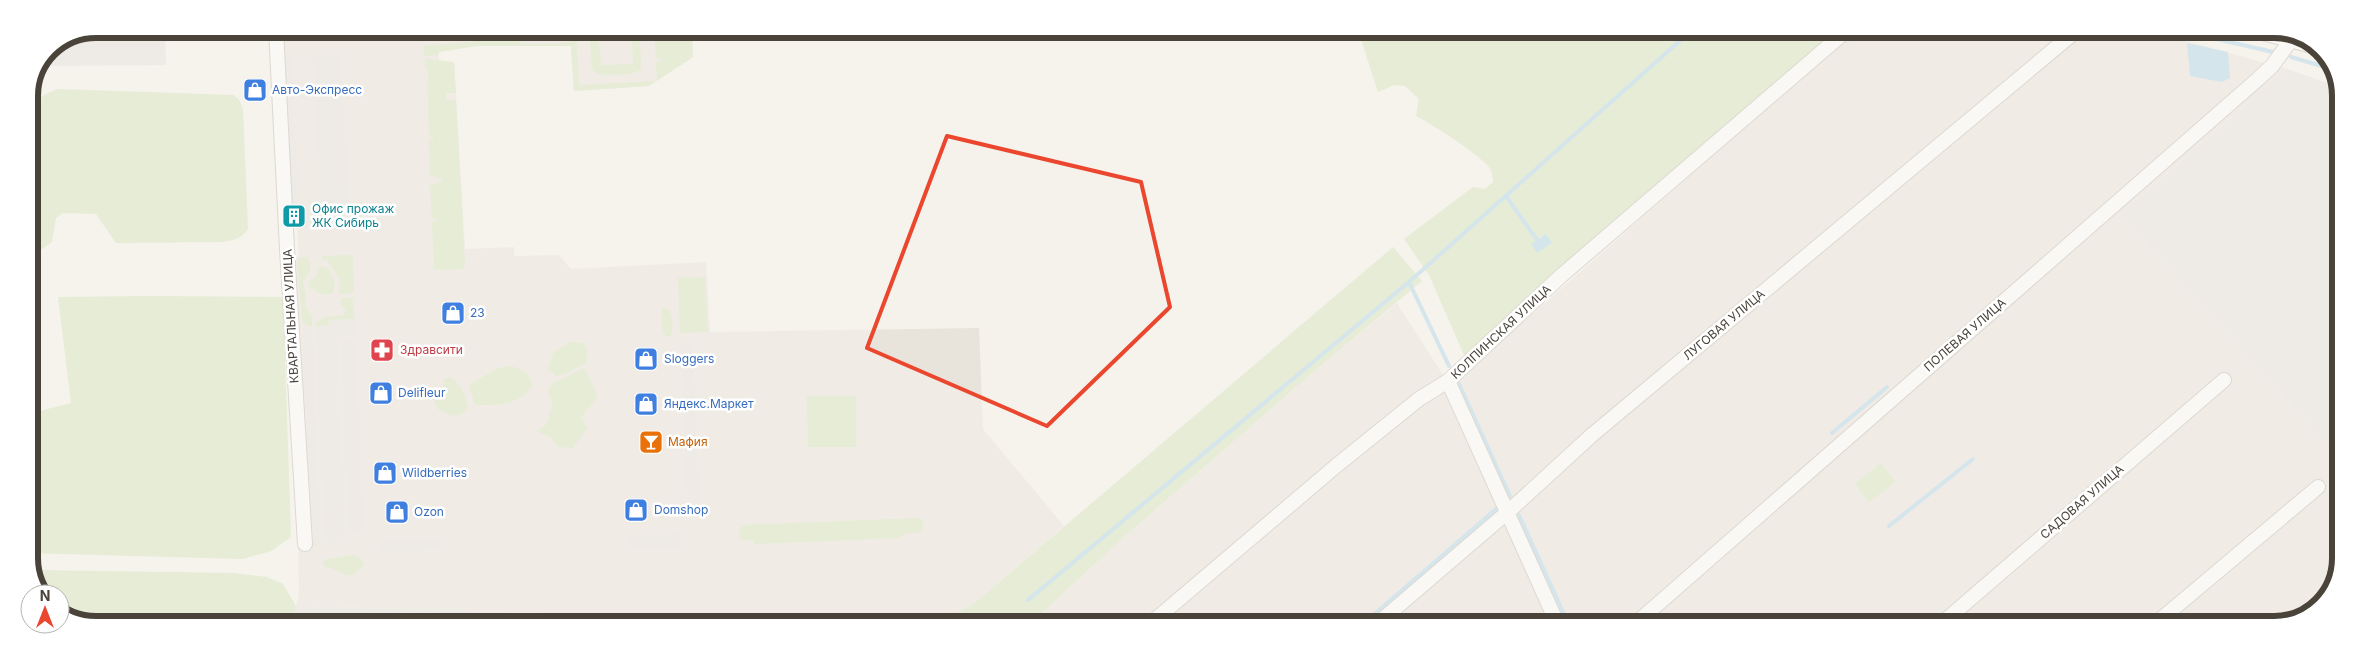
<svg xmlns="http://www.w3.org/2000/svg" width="2370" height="654" font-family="Inter,sans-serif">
	<rect width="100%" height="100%" fill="#f5f2ec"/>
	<g fill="#e8e4db">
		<path d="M283,29H692L693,57L649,86L574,91L571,46H476L439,52V62H454L465,249L514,247V256L559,255L571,269L706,262L710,332L979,328L983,429L1064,526L972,605L934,624L296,606L299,596L294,260L299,255Z"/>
		<path d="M1855,31H2150L2287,69L2141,197L2123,215L2340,460L2339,576L2315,611L2275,625L1030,624L1125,536L1311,374L1397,303L1450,386Z"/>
	</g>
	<g fill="#e5e1dd">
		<path d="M2287,69L2339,87L2341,91L2340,460L2122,215L2141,197Z"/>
		<path d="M296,606L810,621L812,624L294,623Z"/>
	</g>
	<g fill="#d2e5b9">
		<path d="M632,29H640L641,69C632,76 604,77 594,72L592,68L590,40L599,39L601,65L633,64Z"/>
		<path d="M654,29H692L693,57L649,86L574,91L571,46H476L439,52V55L424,56V46L519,37L522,44L567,43V36L576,32L579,85L657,81L656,62L661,61L660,58H656Z"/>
		<path d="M1358,30L1842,31L1464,355L1429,275L1404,239L1473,187L1485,189L1493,182C1493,178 1492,174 1491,170C1487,159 1429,122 1416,116L1419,99L1405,86L1394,85L1378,92Z"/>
		<path d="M425,59L454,62L456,93H446V100H456L465,264L463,269L434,270L432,222L437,221V219H432L430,186L442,182L441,178H435V175H430L429,139H433V136L429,135L427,83L429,72L425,67Z"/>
		<path d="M57,89L234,95L240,101L243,110L248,229C241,239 234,240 222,242L116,243L96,214L63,213L56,218L52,242L42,249L29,248V99L40,97Z"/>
		<path d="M1393,247L1422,281L1311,374L1125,536L1030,624H934L972,605Z"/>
		<path d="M353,255L354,293L339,294V279L328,261L322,259V256Z"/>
		<path d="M300,257H308L311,269L303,282L306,295L305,305L312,316V326L306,325L302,321L297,261Z"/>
		<path d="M323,266L329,269L335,282L333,293C321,298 318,290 308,287L309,282L316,276L319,267Z"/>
		<path d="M705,277L708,332L680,333L678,278Z"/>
		<path d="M148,296L283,297L291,537L271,551L242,559L29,553V392L32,413L71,403L58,297Z"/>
		<path d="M341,298H353L354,319L329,320V325L315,326V323L325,317L342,316L345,313V308L341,305Z"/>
		<path d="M663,307L670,311L673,320L671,336L666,337C661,330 660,315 663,307Z"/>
		<path d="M570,342L584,343L588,352L586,363L565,374L556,376L547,369L554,352Z"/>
		<path d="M510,366C523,369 529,372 533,385C518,406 499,405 475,405L469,385L498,368Z"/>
		<path d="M584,368L596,391L597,398L581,417L587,428L573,448L558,447L551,438L536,431L546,425L553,404L548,390L555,382Z"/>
		<path d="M450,377C462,385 465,394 468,408L462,414L452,416L438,409L433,399L437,387L438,392L442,391L444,379Z"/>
		<path d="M807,396H856V447H808Z"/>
		<path d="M1881,463L1896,482L1869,502L1855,484Z"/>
		<path d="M918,518L924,523L922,532L904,534L900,538L754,544V540H740L739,529L742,525Z"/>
		<path d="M352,555L358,557L364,562V565L354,575C344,577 337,568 327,568L323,564L324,560Z"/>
		<path d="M32,570L233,573L267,577L283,584L296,606L294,623H78L60,612V594H42Z"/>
	</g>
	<g fill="#e4e2e0">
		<path d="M95,29H165L166,65L41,66L48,48Z"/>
		<path d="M567,35L568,43L522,44L521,36Z"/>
		<path d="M279,54H290L300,203L287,204Z"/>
		<path d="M341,54L350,218L322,220L313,56Z"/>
		<path d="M355,319L356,336L338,337L345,534L335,544H324L316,327H330V320Z"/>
		<path d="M303,328H312L321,545L311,546Z"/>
		<path d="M356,340L363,532H348L340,341Z"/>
		<path d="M693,342L699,505L687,506L681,343Z"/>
		<path d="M681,534L682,546L628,548V536Z"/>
		<path d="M441,540V550L382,552V542Z"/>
	</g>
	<g fill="#aed4ec">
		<path d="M2187,43L2228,52L2230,78L2222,82L2190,76Z"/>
		<path d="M1546,234L1552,243L1537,253L1531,244Z"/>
	</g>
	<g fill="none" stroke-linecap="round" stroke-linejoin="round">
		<g stroke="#aed4ec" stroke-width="4">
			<path d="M2182,31L2273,52"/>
			<path d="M2291,57L2332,69"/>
			<path d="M1506,196L1537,240"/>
			<path d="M1409,282L1449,366"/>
			<path d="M1459,384L1510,496"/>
			<path d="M1832,433L1887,387"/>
			<path d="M1519,515L1569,625"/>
			<path d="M1889,526L1973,459"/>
			<path d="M1028,600L1409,282L1692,30"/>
			<path d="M1363,624L1496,509"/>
		</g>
		<g stroke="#c0baaf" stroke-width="16">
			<g id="minor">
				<path d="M276,29L287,249L305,544"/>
				<path d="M2255,31L2320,48"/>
				<path d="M1448,381L1558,625"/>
				<path d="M1150,624L1336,466L1419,399L1448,381L1562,275L1846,31"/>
				<path d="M1377,624L1509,511L1592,435L2076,31"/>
				<path d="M1634,625L2258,79L2272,66L2291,40"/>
				<path d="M1940,625L2224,380"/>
				<path d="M2154,625L2318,487"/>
			</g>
		</g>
		<use href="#minor" stroke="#fff" stroke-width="14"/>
	</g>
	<path d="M0 0H2370V654H0ZM947,136L1141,182L1170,307L1047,426L867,348Z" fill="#f5f2ec" fill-opacity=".55" fill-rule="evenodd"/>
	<path fill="none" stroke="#ea472e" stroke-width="4" stroke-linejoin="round" d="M947,136L1141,182L1170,307L1047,426L867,348Z"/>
	<defs>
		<g id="shop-square" transform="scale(1.25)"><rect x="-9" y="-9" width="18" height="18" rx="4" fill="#3f7fe0" stroke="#fff"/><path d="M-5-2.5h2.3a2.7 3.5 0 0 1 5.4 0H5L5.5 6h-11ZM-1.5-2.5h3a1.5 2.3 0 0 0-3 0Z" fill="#fff"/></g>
		<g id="building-square" transform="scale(1.25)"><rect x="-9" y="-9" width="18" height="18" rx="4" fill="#0f9aa8" stroke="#fff"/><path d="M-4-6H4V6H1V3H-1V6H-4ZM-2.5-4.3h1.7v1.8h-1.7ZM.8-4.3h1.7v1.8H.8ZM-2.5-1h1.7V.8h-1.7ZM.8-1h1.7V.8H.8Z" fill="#fff"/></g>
		<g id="pharmacy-square" transform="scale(1.25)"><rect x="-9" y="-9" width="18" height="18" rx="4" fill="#e0444e" stroke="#fff"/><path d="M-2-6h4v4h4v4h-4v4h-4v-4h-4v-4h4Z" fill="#fff"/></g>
		<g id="bar-square" transform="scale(1.25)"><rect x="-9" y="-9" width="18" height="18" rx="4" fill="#e8710a" stroke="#fff"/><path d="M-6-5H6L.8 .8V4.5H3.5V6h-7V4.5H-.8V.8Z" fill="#fff"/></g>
	</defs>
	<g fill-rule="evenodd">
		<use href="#shop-square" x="255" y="90"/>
		<use href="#building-square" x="294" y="216"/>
		<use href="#shop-square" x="453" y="313"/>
		<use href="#pharmacy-square" x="382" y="350"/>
		<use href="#shop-square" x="646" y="359"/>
		<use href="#shop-square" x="381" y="393"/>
		<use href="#shop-square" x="646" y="404"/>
		<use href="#bar-square" x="651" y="442"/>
		<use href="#shop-square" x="385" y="473"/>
		<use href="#shop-square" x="636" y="510"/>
		<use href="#shop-square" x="397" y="512"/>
	</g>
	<g text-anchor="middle" stroke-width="5" stroke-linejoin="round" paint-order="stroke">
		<g font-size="12" fill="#366cbe" stroke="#fff" text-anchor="start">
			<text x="272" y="94">Авто-Экспресс</text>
			<text x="470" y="317">23</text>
			<text x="664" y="363">Sloggers</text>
			<text x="398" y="397">Delifleur</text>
			<text x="664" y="408">Яндекс.Маркет</text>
			<text x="402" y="477">Wildberries</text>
			<text x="654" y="514">Domshop</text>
			<text x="414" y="516">Ozon</text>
		</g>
		<g font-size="12" fill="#0d838f" stroke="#fff" text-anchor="start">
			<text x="312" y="213">Офис прожаж<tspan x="312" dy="14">ЖК Сибирь</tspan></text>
		</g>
		<g font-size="12" fill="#49433a" stroke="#fff">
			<text transform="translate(291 316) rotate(-93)" y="4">КВАРТАЛЬНАЯ УЛИЦА</text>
			<text transform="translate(1724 325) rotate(-40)" y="4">ЛУГОВАЯ УЛИЦА</text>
			<text transform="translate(1501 332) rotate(-43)" y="4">КОЛПИНСКАЯ УЛИЦА</text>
			<text transform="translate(1965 335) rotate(-41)" y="4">ПОЛЕВАЯ УЛИЦА</text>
			<text transform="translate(2082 502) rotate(-41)" y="4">САДОВАЯ УЛИЦА</text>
		</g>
		<g font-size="12" fill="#be3a42" stroke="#fff" text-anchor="start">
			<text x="400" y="354">Здравсити</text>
		</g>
		<g font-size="12" fill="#c56008" stroke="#fff" text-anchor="start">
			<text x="668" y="446">Мафия</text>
		</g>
	</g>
	<path d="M0 0H2370V654H0ZM96 38H2274A58 58 0 0 1 2332 96V558A58 58 0 0 1 2274 616H96A58 58 0 0 1 38 558V96A58 58 0 0 1 96 38Z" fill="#fff" fill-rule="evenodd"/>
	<path fill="none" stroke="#49433a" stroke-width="6" d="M96 38H2274A58 58 0 0 1 2332 96V558A58 58 0 0 1 2274 616H96A58 58 0 0 1 38 558V96A58 58 0 0 1 96 38Z"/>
	<g transform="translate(45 609)"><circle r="24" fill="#ffffff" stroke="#b6b4b0"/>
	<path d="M0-4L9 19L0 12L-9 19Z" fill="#ea472e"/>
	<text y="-8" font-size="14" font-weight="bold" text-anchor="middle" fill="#49433a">N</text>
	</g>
</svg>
